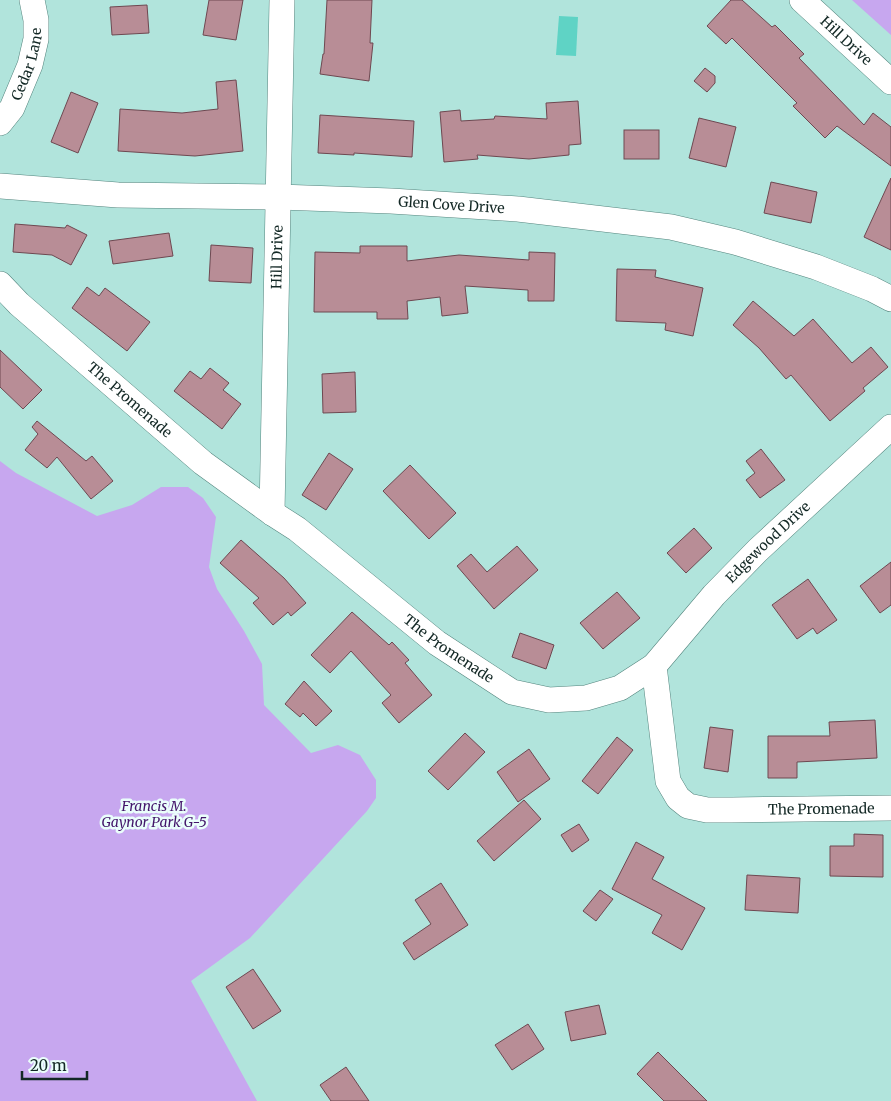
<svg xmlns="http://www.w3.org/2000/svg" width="891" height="1101" font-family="Merriweather,serif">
	<rect width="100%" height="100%" fill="#b1e4dc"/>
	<g fill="#c7a7ef">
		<path d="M852,0H891V35Z"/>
		<path d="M0,461L16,473L97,516L132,505L161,487H188L203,498L216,517L209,567L217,589L244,631L262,664L264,705L311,753L338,745L360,755L376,780V798L367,811L250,938L191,981L257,1101H0Z"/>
	</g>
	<path fill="#5fd3c5" d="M559,16L578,17L576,56L556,55Z"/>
	<g fill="#b88d96" stroke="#6e4851">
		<path d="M209,0H243L236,40L203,35Z"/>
		<path d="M327,0H372L370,43H373L369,81L320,74L323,54H324Z"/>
		<path d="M731,0H742L772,27L775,25L804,54L799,58L864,125L873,113L891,127V166L837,126L825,138L793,106L797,103L732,38L726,44L707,26Z"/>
		<path d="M147,5L149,33L112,35L110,7Z"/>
		<path d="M705,68L715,76V83L707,92L694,81Z"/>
		<path d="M236,80L243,151L195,156L118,151L120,109L182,113L218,109L216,82Z"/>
		<path d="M71,92L98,103L78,153L51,142Z"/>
		<path d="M578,101L581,144L569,145V155L529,159L477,155L478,159L444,162L440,112L460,110L461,121L494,119L495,116L547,119L546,103Z"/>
		<path d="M320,115L414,121L412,157L354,153V155L318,153Z"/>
		<path d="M699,118L736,127L726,167L689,158Z"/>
		<rect x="624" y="130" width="35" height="29"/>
		<path d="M891,178V250L864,237Z"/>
		<path d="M771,182L817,192L811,223L764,213Z"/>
		<path d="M15,224L65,228L67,225L87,235L71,265L52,255L13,252Z"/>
		<path d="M169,233L173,256L113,264L109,241Z"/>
		<path d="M211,245L253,248L251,283L209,281Z"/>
		<path d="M360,246H407V261L459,255L529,260V252L555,253L554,301H528V290L465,286L468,313L442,316L440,297L407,301L408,319H377V312H314L315,252L360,253Z"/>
		<path d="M617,269L656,270L655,277L703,288L693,336L665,330L666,323L616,321Z"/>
		<path d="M87,287L99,296L105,288L150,322L127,351L72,308Z"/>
		<path d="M753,301L794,336L813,319L852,363L871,347L888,367L863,388L865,391L830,421L791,375L786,379L759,348L733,325Z"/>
		<path d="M0,350L42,390L23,409L0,387Z"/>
		<path d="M210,368L229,383L223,390L241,404L222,429L174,391L190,371L201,379Z"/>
		<path d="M355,372L356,412L323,413L322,374Z"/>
		<path d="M37,421L86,461L92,456L113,481L91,499L57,457L47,468L25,450L38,434L32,427Z"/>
		<path d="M761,449L785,480L760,498L746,480L755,473L746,461Z"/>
		<path d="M329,453L353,469L326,510L302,495Z"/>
		<path d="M410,465L456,513L429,539L383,491Z"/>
		<path d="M694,528L712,548L686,573L667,553Z"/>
		<path d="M241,540L284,578L306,603L291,616L288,612L273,625L253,603L259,598L220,563Z"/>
		<path d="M517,546L538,570L494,609L457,566L471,554L487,572Z"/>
		<path d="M891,562V605L880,613L860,586Z"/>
		<path d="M808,579L837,620L817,634L813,628L797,639L772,605Z"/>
		<path d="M617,592L640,618L603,649L580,623Z"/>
		<path d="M352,612L389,645L392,642L409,660L405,663L432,695L399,723L382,703L391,695L351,651L330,673L311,655Z"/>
		<path d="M520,633L554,645L546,669L512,657Z"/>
		<path d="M304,681L332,711L316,726L303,713L300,717L285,704Z"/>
		<path d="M875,720L877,758L797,762V778H768V736H830L829,722Z"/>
		<path d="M710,727L733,730L728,772L704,768Z"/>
		<path d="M465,733L485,752L448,790L428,771Z"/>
		<path d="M617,737L633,750L598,794L582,781Z"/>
		<path d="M529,749L550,779L518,802L497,772Z"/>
		<path d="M524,800L541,819L494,861L477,841Z"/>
		<path d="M579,824L589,840L572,852L561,835Z"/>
		<path d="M854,834L883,835V877L830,876V846H854Z"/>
		<path d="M636,842L664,857L652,879L705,908L682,950L652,933L662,915L612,889Z"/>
		<path d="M747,875L800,878L798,913L745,910Z"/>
		<path d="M441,883L468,925L414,960L403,943L431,924L415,900Z"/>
		<path d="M600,890L613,899L596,921L583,911Z"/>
		<path d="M253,969L281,1011L253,1029L226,987Z"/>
		<path d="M599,1005L606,1034L571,1041L565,1012Z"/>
		<path d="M528,1024L544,1049L512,1070L495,1045Z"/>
		<path d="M658,1052L707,1101H664L637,1074Z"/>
		<path d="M346,1067L369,1101H331L320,1085Z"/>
	</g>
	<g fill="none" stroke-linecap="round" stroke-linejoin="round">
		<g stroke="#54857e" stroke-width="26">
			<g id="street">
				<path id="s1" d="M802,0L891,82"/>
				<path id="s2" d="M0,123L12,108L30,65L36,39V20L32,0"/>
				<path id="s3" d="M0,186L118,195L279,197L391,201L518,209L671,227L735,242L816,267L872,289L891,299"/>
				<path id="s4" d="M0,284L19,304L203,463L272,513L297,529L437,643L512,692L549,700L586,698L620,688L654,666L714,595L758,550L891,427"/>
				<path id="s5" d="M272,513L282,0"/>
				<path id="s6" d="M654,666L668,781L678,798L688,806L707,810H732L891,808"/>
			</g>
		</g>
		<use href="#street" stroke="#fff" stroke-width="25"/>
	</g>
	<g text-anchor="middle" stroke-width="5" stroke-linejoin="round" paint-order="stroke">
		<g font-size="14" fill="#132825" stroke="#eafefb">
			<text dy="5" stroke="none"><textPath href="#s1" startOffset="60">Hill Drive</textPath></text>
			<text dy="5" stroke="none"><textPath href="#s2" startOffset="66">Cedar Lane</textPath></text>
			<text dy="5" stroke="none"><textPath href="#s3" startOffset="452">Glen Cove Drive</textPath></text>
			<text dy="5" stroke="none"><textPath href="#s5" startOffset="256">Hill Drive</textPath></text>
			<text dy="5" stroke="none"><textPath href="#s4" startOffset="174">The Promenade</textPath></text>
			<text dy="5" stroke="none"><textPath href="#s4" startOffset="975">Edgewood Drive</textPath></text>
			<text dy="5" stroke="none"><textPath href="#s4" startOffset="579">The Promenade</textPath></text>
			<text dy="5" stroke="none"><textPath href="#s6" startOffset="282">The Promenade</textPath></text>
		</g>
		<g font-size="14" font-style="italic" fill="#43156a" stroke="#eafefb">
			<text x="154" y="811">Francis M.<tspan x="154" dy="16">Gaynor Park G-5</tspan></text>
		</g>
	</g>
	<path d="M22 1071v8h65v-8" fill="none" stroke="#132825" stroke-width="2.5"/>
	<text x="30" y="1071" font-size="15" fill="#132825" stroke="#eafefb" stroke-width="4" paint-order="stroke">20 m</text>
</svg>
